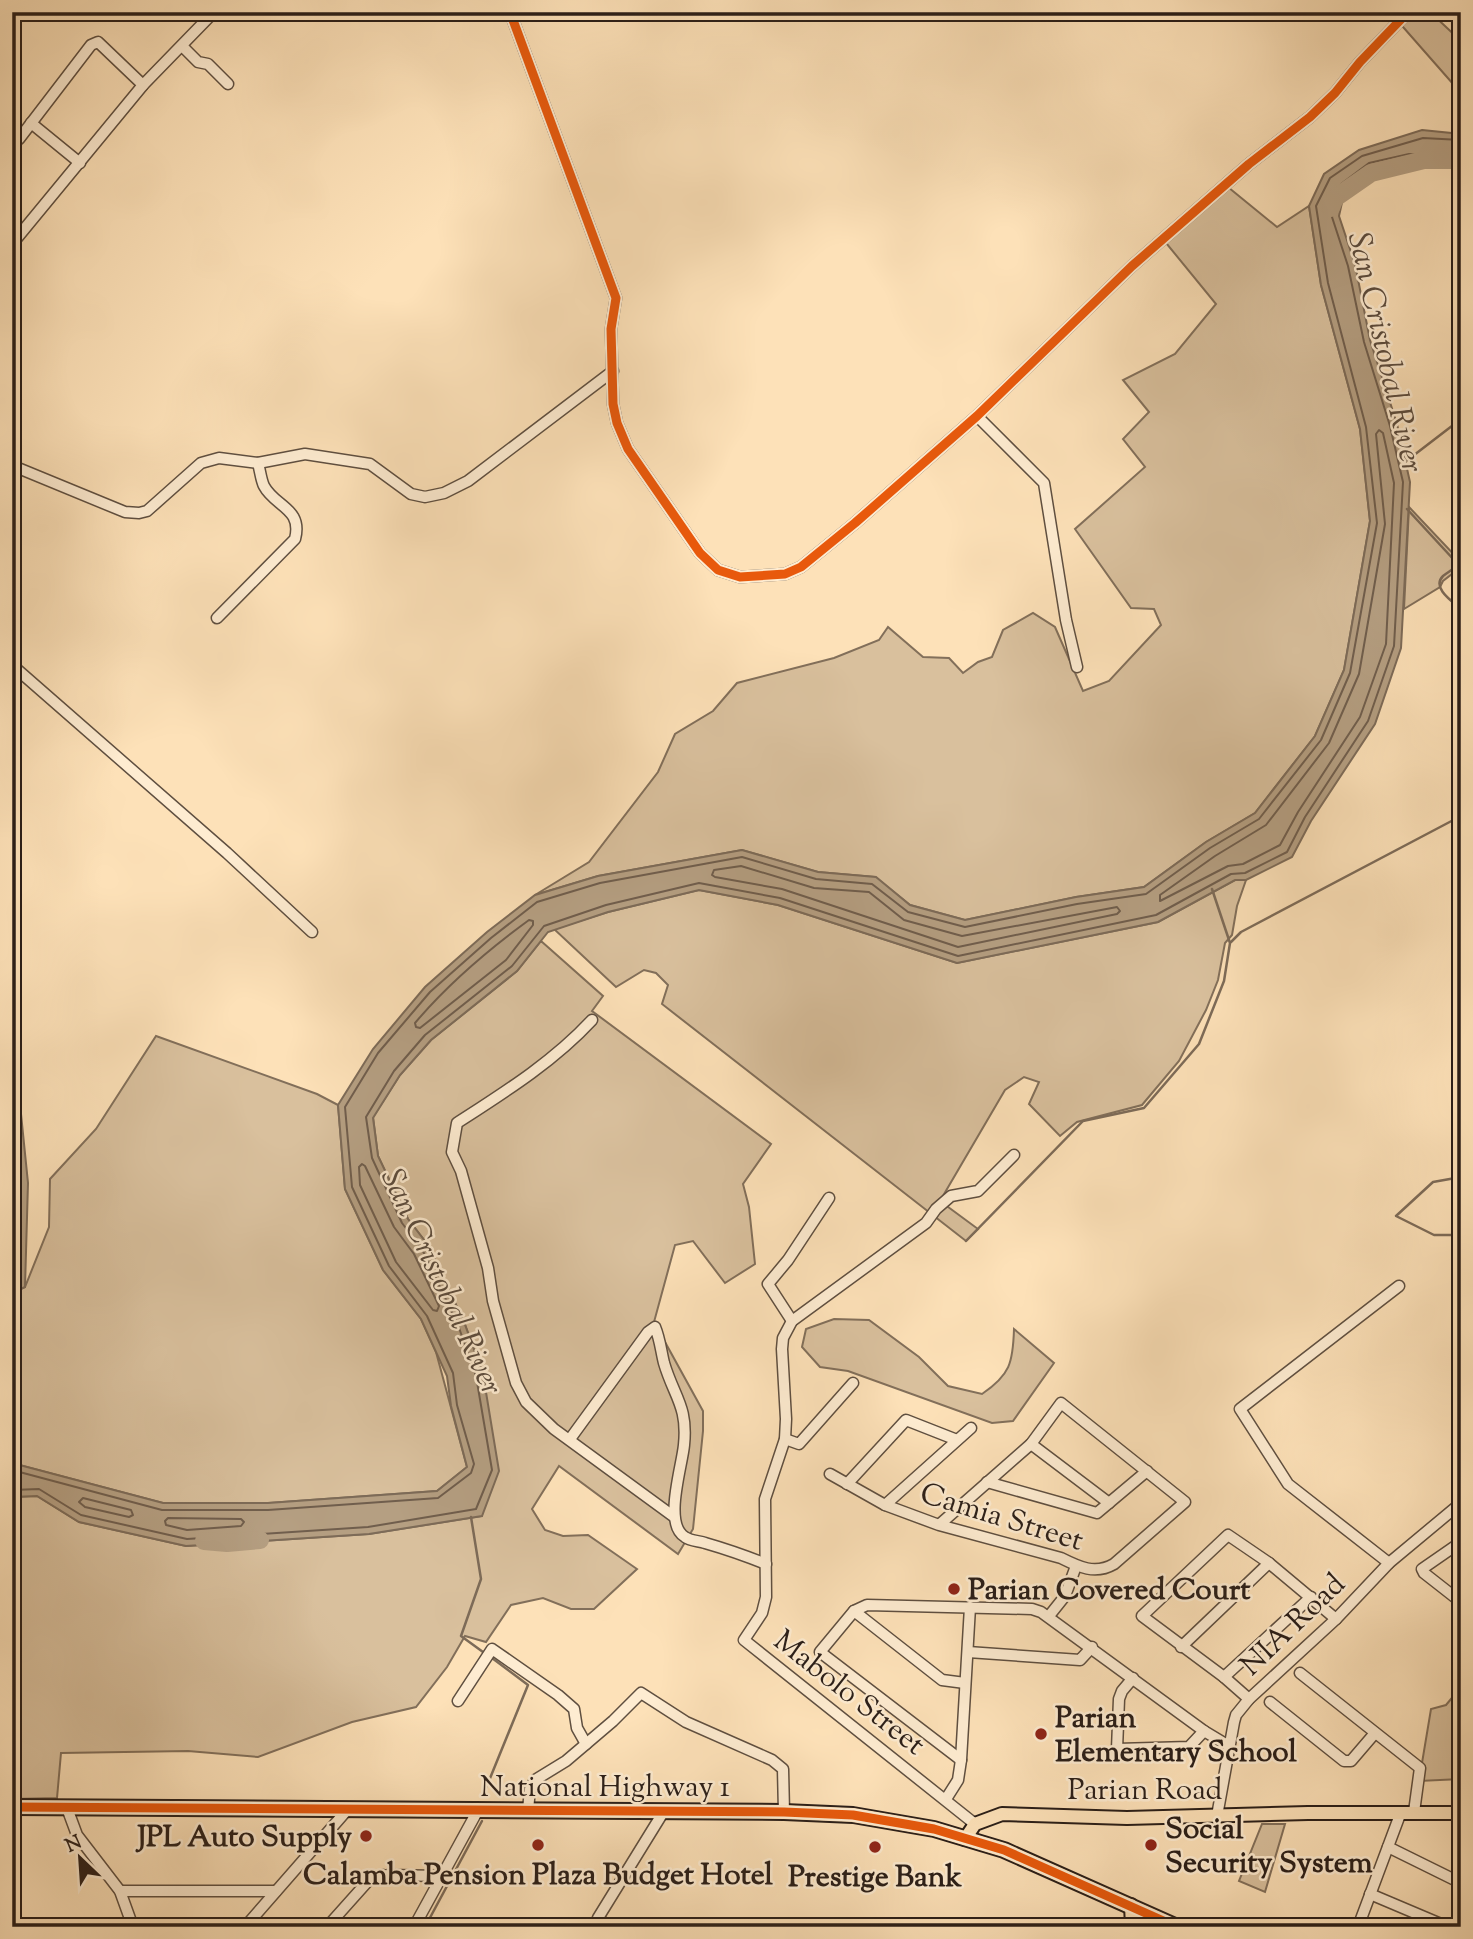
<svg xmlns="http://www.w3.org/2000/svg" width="1473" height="1939" font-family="'Sorts Mill Goudy',serif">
	<rect width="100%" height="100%" fill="#fde1b8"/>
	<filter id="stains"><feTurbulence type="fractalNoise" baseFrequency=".00286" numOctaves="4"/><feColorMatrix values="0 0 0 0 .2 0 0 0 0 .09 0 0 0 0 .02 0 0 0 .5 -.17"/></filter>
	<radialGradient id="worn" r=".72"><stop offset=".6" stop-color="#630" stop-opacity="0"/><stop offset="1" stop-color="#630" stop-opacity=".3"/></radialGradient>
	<g fill="#d9c09d" stroke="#826f5a" stroke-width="2">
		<path d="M1403,12H1430L1461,41V93L1396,19Z"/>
		<path d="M1223,183L1277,227L1309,206L1321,285L1360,429L1370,521L1344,670L1315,736L1255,813L1206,842L1144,887L1076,897L965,920L910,905L875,877L818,872L742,850L598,876L535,895L589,862L658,772L675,734L713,711L737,683L834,658L879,640L888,627L923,657L949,658L963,673L978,662L992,657L1003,630L1033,613L1055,627L1083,691L1109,681L1161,625L1154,609L1131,608L1075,529L1145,467L1123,439L1149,412L1123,380L1175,354L1216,304L1162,238Z"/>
		<path d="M1409,507L1460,561L1461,567L1443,581L1440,587L1404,609Z"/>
		<path d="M1235,880H1246L1237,906L1232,935L1225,943L1218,980L1206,1010L1179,1061L1142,1105L1077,1122L1060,1136L1029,1104L1039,1082L1024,1077L1005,1090L940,1201L978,1229L966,1241L662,1004L668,985L656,973L644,970L616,987L554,929L608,912L699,890L778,905L957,963L1158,922Z"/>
		<path d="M541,941L603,996L592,1011L771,1144L743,1184L749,1207L755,1264L725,1283L693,1241L675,1245L654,1322L703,1411V1431L693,1529L678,1554L559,1466L532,1509L545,1530L563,1536L588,1535L637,1569L594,1609H571L543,1598L511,1605L486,1642L465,1636L447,1667L416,1707L352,1722L258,1757L188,1751L61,1753L57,1798L12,1799V1497L37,1496L79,1522L186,1546L369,1534L482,1516L488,1417L483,1374L464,1322L428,1245L408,1219L378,1156L373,1117L400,1075L431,1040L517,971Z"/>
		<path d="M156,1036L317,1094L338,1105L345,1189L383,1270L421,1319L436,1352L467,1467L437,1491L268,1503H163L12,1463V1293L25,1287L49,1227L50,1179L96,1129Z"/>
		<path d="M834,1319L869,1320L919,1357L948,1386L982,1394C1010,1375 1013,1363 1014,1329L1054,1363L1013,1421L992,1423L848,1371L820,1367L802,1347L806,1329Z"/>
		<path d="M1461,1687V1779L1419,1781L1431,1709L1446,1705Z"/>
		<path d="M1262,1824H1285L1265,1892L1239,1881Z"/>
	</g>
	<g fill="#b59f82" stroke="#7d6b58" stroke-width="2">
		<path d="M1422,130L1461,134V165L1411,161L1371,170L1345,189L1339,216L1355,264L1370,340L1397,424L1410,482L1401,648L1375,724L1311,821L1292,857L1246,880H1235L1158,922L957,963L778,905L699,890L608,912L548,932L517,971L431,1040L400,1075L373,1118L378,1156L408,1219L428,1245L464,1322L483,1374L499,1471L482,1516L369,1534L186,1546L79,1522L37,1496L12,1497V1463L163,1503H268L437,1491L467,1467L451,1406L447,1376L421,1319L383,1270L345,1189L338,1105L373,1049L425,987L487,932L535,895L598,876L742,850L818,872L876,877L910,905L965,920L1076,897L1144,887L1206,842L1255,813L1315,736L1344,670L1370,521L1360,429L1321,285L1309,206L1324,174L1359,150Z"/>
		<path d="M12,1091L20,1104L28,1183L25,1287L12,1293Z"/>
	</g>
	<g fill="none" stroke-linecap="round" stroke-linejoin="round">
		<g stroke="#705e4d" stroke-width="2">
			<path d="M1379,430L1383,433L1394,483L1386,644L1360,717L1298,812L1280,845L1243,864L1228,866L1160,901V895L1215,856L1266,825L1329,743L1359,674L1385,524L1376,434Z"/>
			<path d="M741,866L814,888L869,892L904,920L962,936L1117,907L1120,911L1117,914L958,947L782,889L715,877L712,875L714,870Z"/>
			<path d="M529,920L533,921V925L506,960L420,1028L416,1027L415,1023C448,984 488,950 529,920Z"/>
			<path d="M12,1105L21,1183L18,1281L12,1285"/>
			<path d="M362,1164L365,1166L394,1227L414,1254L439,1306L437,1311L433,1310L396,1262L360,1185L359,1167Z"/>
			<path d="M12,1470L162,1510H268L438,1498L471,1473L474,1464L457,1405L453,1373L427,1316L389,1266L352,1187L345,1107L378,1053L430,992L491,938L537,902L600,883L742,857L816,879L872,884L908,912L965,927L1077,904L1146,894L1210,848L1259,819L1321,740L1350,673L1377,523L1366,427L1328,283L1316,206L1330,178L1362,156L1423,138L1461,140"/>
			<path d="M12,1490L39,1489L81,1515L187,1539L368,1527L476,1509L492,1470L476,1376L458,1325L422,1249L402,1223L372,1158L366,1117L394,1071L425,1035L512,966L544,926L606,905L699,883L780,898L958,956L1156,915L1231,874L1245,873L1287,852L1305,817L1368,721L1394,646L1403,482L1390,426L1364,342L1348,266L1332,217L1341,184L1369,163L1409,154L1461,158"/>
			<path d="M83,1498L131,1510L133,1515L129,1517L85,1507L79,1502Z"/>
			<path d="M168,1518L241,1519L244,1522L241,1526L187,1530L166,1525L165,1521Z"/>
		</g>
		<g stroke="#7d6b58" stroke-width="2.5">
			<path d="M1405,462L1461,419"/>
			<path d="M1407,509L1455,561L1457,565C1453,570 1448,572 1443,576C1431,588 1453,602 1461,609"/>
			<path d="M1231,942L1241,932L1461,816"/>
			<path d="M1461,1177L1433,1182L1396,1216L1434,1235H1461"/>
			<path d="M966,1241L1083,1121L1144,1108L1199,1044L1224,981L1230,943L1212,889"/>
			<path d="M471,1517L481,1579L461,1636L483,1652"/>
			<path d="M484,1793L528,1685L492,1658"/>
			<path d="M425,1927L482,1821"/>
		</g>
		<g stroke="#b59f82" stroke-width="18">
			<path d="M1331,208L1335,198L1371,173L1424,160H1461"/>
			<path d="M204,1541L227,1543L260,1540"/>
		</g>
		<g stroke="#5f4f40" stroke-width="13">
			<g id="minor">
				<path d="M510,12L616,298L611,329L613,404L617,423L628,449L700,553L718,570L740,577L785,574L801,567L855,523L977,416L1132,266L1249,164L1310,117L1335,93L1360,62L1408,12"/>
				<path d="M12,16L15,12"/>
				<path d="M182,46L198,62L208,64L228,84"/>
				<path d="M31,123L80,163"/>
				<path d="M19,139L91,45L98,42L143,85"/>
				<path d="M12,244L143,85L214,12"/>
				<path d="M977,416L1044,483L1066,620L1077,667"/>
				<path d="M18,468L125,512L139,513L147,511L201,463L219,458L258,463L305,454L370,464L411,494L425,497L444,493L468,481L613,371"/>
				<path d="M217,618L295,539C303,508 275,507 264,486C261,480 260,470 258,463"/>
				<path d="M12,665L227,853L312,932"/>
				<path d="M592,1020C553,1062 505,1092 457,1123L452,1152L461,1171L488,1268L493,1301L516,1383L526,1402L554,1429L673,1516"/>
				<path d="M792,1321L768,1284L788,1260L829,1198"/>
				<path d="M570,1439L648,1332L655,1327C660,1339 661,1351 664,1363C674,1397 688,1406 684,1445C682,1467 663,1524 685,1537C690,1541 700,1541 705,1543C726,1549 746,1556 766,1564"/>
				<path d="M785,1439L799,1444L853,1383"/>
				<path d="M1031,1444L1109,1503"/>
				<path d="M830,1474L885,1505L939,1525L1061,1558C1079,1567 1095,1575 1114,1564L1185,1502L1061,1403L1031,1444L939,1525"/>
				<path d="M987,1482L1097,1513L1147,1471"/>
				<path d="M847,1484L906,1420L957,1440"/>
				<path d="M885,1505L971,1428"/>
				<path d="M1461,1542L1422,1569L1424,1573L1461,1602"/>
				<path d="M1389,1563L1288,1484L1240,1409L1399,1286"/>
				<path d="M854,1611L942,1680L965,1683"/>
				<path d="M1049,1616L1065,1596L1076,1566"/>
				<path d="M1181,1647L1269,1563"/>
				<path d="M968,1652L1080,1660L1092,1647"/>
				<path d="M1300,1673L1420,1768L1414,1812"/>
				<path d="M1224,1677L1311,1597"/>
				<path d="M1133,1678L1122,1691L1119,1699L1117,1749L1189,1747L1204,1731"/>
				<path d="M1249,1699L1224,1677L1142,1616L1228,1535L1269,1563L1336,1619"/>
				<path d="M458,1701L492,1649L558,1695L574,1709L577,1728L586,1744"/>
				<path d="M1270,1702L1344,1761H1351L1375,1733"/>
				<path d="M961,1760L820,1652L854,1611L867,1605L1032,1609L1041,1612L1204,1731L1229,1746"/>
				<path d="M946,1799L958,1780L961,1760L970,1607"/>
				<path d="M67,1808L77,1835L120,1891L133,1927"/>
				<path d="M528,1810L530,1789L535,1780L566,1761L613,1721L641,1693L686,1722L772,1760L783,1769L784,1812"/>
				<path d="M1217,1816L1234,1722L1236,1715L1249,1699L1336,1619L1389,1563L1461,1503"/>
				<path d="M975,1824L744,1640L762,1613L766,1597L765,1499L785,1439L786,1419L782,1349L783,1338L792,1321L926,1223L936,1209L951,1196L978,1191L1014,1155"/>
				<path d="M1388,1847L1461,1883"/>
				<path d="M388,1875L440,1876"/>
				<path d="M120,1891H276"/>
				<path d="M1370,1894L1448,1927"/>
				<path d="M245,1927L348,1809"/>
				<path d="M327,1927L369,1880L383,1875"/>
				<path d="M414,1927L478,1810"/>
				<path d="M609,1927L598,1918L664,1811"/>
				<path d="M1358,1927L1401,1812"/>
			</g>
		</g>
		<g stroke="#2a1e18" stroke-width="16">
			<g id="major">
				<path d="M965,1839L975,1824L1002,1814L1127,1818L1308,1813H1461"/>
				<path d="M1131,1905L1132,1927"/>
			</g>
		</g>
		<g stroke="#2a1e18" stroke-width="18">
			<path id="highway" d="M12,1807L784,1812L853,1815L934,1829L1004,1850L1177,1927"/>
		</g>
		<use href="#minor" stroke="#feecd1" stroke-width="10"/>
		<use href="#major" stroke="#fde1b8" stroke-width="12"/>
		<use href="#highway" stroke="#fde1b8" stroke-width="14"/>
		<g stroke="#feecd1" stroke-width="13">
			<g id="cycleway">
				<path d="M510,12L616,298L611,329L613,404L617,423L628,449L700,553L718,570L740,577L785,574L801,567L855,523L977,416L1132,266L1249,164L1310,117L1335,93L1360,62L1408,12"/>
				<path d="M12,1807L784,1812L853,1815L934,1829L1004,1850L1177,1927"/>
			</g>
		</g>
		<use href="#cycleway" stroke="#e8590c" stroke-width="9"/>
	</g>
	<g fill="#8f2418" stroke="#feecd1" stroke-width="2.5">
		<circle cx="954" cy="1589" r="7"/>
		<circle cx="1041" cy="1734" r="7"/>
		<circle cx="366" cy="1836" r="7"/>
		<circle cx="538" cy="1845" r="7"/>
		<circle cx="1151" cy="1845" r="7"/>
		<circle cx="875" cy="1847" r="7"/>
	</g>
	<g text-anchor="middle" stroke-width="5" stroke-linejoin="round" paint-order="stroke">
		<g font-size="30" fill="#2a1e18" stroke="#feecd1">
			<text transform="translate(1002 1516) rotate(17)" y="10">Camia Street</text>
			<text transform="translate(1292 1624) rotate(-44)" y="10">NIA Road</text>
			<text transform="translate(850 1692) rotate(38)" y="10">Mabolo Street</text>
			<text x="605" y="1796">National Highway 1</text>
			<text x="1145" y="1799">Parian Road</text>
		</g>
		<g font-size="30" font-weight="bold" fill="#2a1e18" stroke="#feecd1" text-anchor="start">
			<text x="968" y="1599">Parian Covered Court</text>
			<text x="1055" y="1727">Parian<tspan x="1055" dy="34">Elementary School</tspan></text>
			<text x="1165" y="1838">Social<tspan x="1165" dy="34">Security System</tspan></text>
			<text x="352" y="1846" text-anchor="end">JPL Auto Supply</text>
			<text x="538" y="1884" text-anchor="middle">Calamba Pension Plaza Budget Hotel</text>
			<text x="875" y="1886" text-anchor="middle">Prestige Bank</text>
		</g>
		<g font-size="32" font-style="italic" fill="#5b4b3d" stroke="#feecd1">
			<text transform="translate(1387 352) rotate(77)" y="11">San Cristobal River</text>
			<text transform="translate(443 1281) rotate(65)" y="11">San Cristobal River</text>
		</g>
	</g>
	<rect width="1473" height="1939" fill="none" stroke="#fde1b8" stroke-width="42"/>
	<rect x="14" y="14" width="1445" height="1911" fill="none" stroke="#2a1e18" stroke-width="3.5"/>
	<rect x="21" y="21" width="1431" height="1897" fill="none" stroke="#2a1e18" stroke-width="2"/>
	<g transform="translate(80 1858) rotate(335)" stroke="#feecd1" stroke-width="5" paint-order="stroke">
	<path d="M0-5L12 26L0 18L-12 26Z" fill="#2a1e18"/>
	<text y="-10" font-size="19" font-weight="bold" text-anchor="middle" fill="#2a1e18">N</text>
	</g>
	<rect width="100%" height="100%" filter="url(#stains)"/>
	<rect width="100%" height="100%" fill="url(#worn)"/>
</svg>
